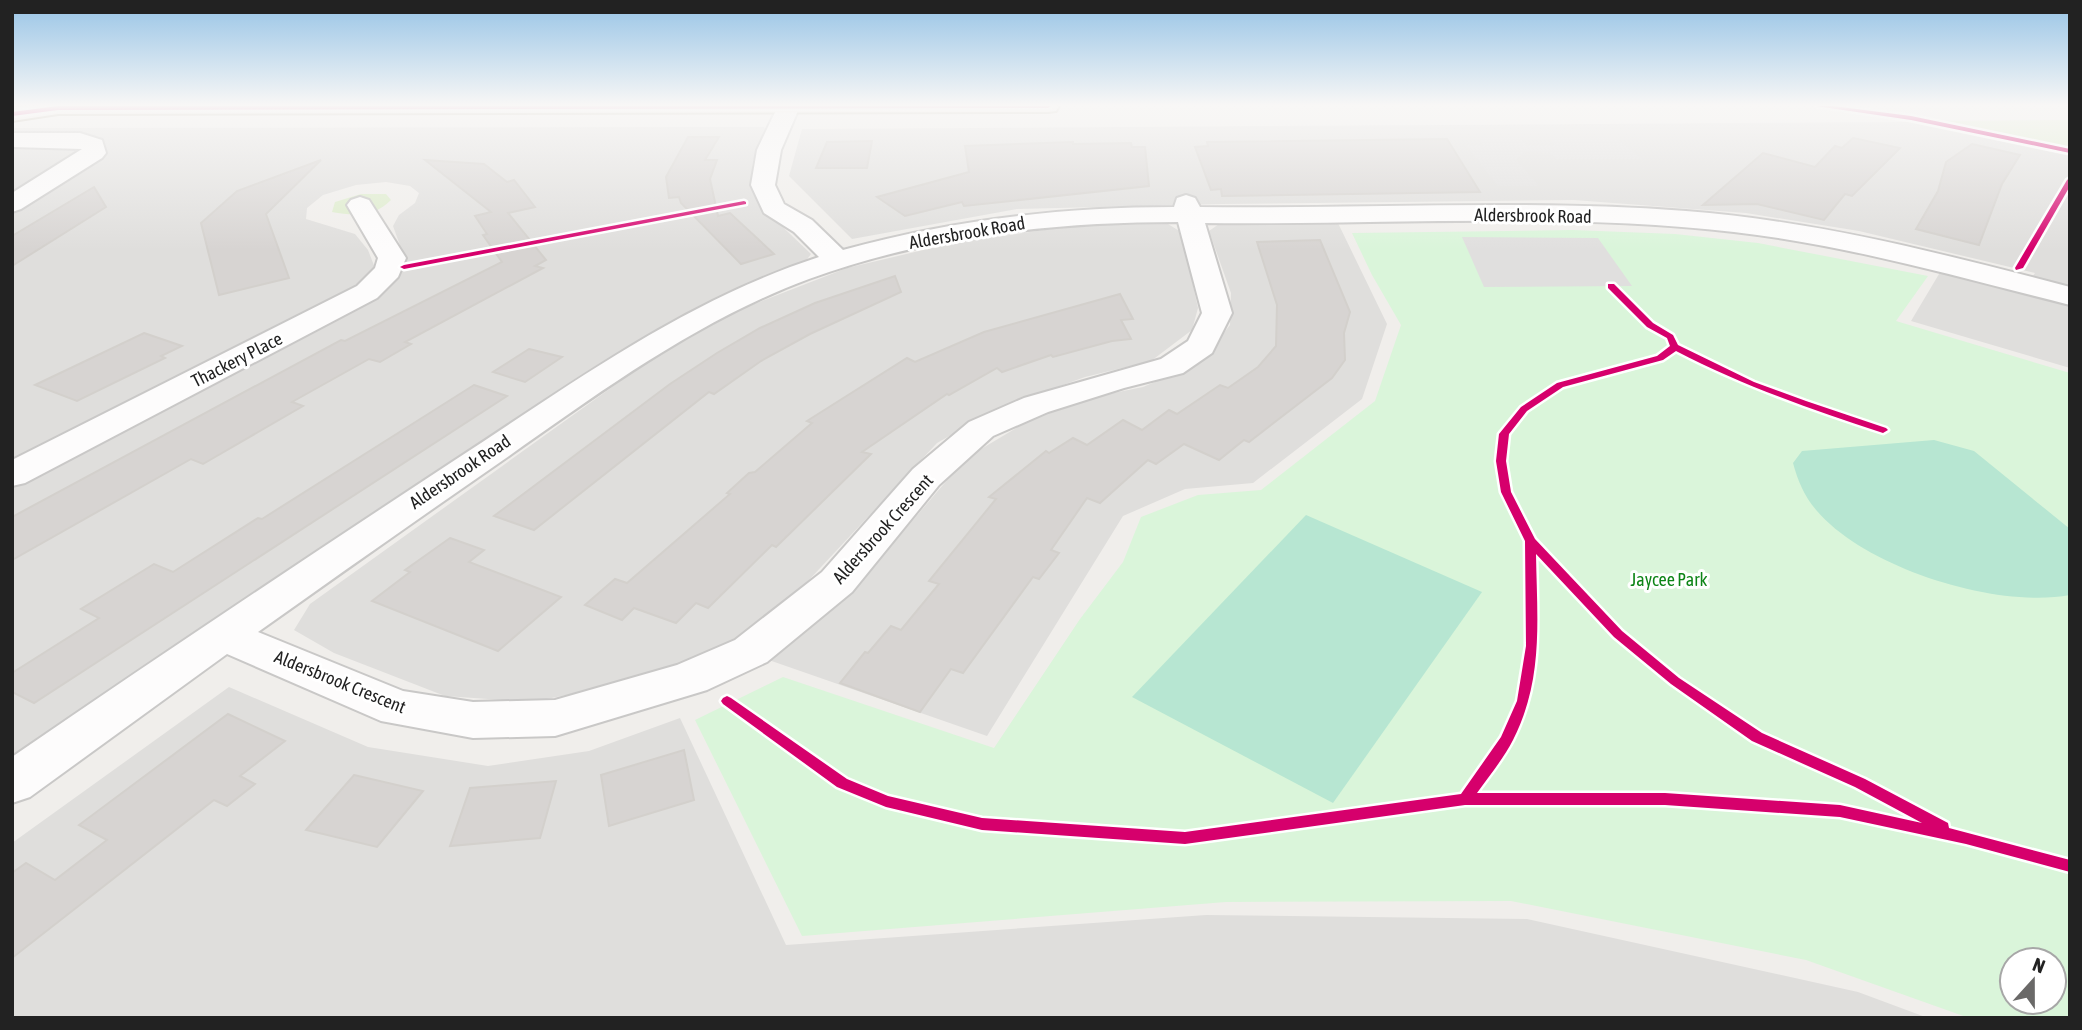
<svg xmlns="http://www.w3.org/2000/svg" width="2082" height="1030" font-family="'Asap Condensed',sans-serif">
	<rect width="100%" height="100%" fill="#f0eeeb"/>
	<g fill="#dfdedc">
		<path d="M1908,122L2070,156V290L2030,280L2035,273L1859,231L1746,213L1574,200L1221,204L1017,209L852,239L789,176L802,129Z"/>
		<path d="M764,127L767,132L753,161L750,187L765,210L811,254L802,266L730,293L645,336L12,764V484L390,284L406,262L393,226L399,215L415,203L419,193L410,186L386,182L356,185L323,195L307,208L306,219L355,234L368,250L375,268L358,288L12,464V128Z"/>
		<path d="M1337,221L1387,324L1362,399L1253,483L1185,489L1123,516L987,736L763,658L821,619L884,554L966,458L1028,421L1079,400L1143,387L1200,363L1230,325L1231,293L1209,231L1219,224L1241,222Z"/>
		<path d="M1153,222L1168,224L1181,232L1198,308L1192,330L1151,361L1085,377L997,409L937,443L793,597L722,648L635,681L532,702L445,696L334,653L294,630L310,604L661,352L744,308L847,268L953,243L1058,228Z"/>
		<path d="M1942,269L2070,304V368L1911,321Z"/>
		<path d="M229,687L368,747L488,766L589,751L680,718L786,945L1206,915L1527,919L1858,992L1928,1018H12V843Z"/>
	</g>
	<g fill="#ddeccb">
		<path d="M2070,120V154L1908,122L1924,121Z"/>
		<path d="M361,194H386L391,200C374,217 354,216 332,212L335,202Z"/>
	</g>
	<path fill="#daf5da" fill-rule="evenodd" d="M1573,230L1675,234L1758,243L1928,276L1896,321L2070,373V1018H1969L1806,960L1511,901L1226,902L802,936L695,720L783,677L994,748L1080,619L1123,562L1141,517L1198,495L1261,490L1375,401L1401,325L1372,275L1352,233ZM2012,960H2054V1002H2012Z"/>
	<g fill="#b7e6d2">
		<path d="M1934,440L1974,451L2070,529V595C1996,609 1866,568 1817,511C1804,496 1798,481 1793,463L1802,451Z"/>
		<path d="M1306,515L1482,592L1333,803L1132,697Z"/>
	</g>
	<g fill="#e0dfde">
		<path d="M1480,138H1520L1527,145H1555L1550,138L1617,139L1642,159H1556L1550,153L1525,152L1516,160L1539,186H1498L1466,145H1483Z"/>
		<path d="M1462,237L1598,238L1632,286L1484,287Z"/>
	</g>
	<g fill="#d7d4d2" stroke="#d3d0cc" stroke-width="2">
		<path d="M688,137H719L705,160H717L710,179L718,216L730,213L774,254L741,264L681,203L679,197L669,198L666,177Z"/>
		<path d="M1853,138L1900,148L1852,196L1845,194L1824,220L1757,204L1703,205L1763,153L1815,167L1835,146L1842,148Z"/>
		<path d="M1447,139L1480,192L1222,196L1221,189L1211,190L1195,147L1208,146L1207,142Z"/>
		<path d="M872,141L867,168H816L827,142Z"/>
		<path d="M1073,142V144L1131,143L1132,147H1145L1149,186L964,206L962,202L905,216L877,197L969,172L965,146Z"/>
		<path d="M1972,144L2020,155L2002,184L1979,245L1916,229L1938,191L1946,162Z"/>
		<path d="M321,160L266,214L289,278L219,295L201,223L237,191Z"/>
		<path d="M425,160L484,164L507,182L514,180L535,207L508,213L546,260L535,266L543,268L405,342L411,344L380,362L369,359L292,402L303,406L203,464L191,459L12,560V517L341,340L345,341L502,262L483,235L487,234L475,216L491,212Z"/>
		<path d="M94,187L106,207L12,266V236Z"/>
		<path d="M1320,240L1350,312L1344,333L1345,360L1332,378L1249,442L1244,440L1219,460L1184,444L1156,464L1148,460L1100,503L1087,498L1051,550L1059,553L1039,579L1033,577L963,673L951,669L920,712L840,683L865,652L868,653L891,626L901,630L939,584L929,581L996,499L989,497L1046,451L1049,453L1073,438L1087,445L1123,420L1142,430L1169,410L1177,414L1220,385L1228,388L1258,367L1276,346L1277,305L1257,242Z"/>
		<path d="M895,276L901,292L810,334L761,361L714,394L709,392L534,530L494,516L670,384L717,353L760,328L815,303Z"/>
		<path d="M1120,294L1133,319L1121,320L1131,339L1112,341L1053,357L1051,355L1002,372L997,368L949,395L947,394L862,452L871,454L776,547L772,545L708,608L696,603L676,623L634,608L622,620L585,605L615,579L627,583L730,494L727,493L749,473L755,472L812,423L807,421L907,358L915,362L984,332Z"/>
		<path d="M144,333L182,346L161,356L165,358L77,401L35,385Z"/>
		<path d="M529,349L562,357L525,382L493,372Z"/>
		<path d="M474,385L507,396L34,703L12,692V673L99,618L81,609L154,564L173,572L258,518L262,519Z"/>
		<path d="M450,538L484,550L469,562L561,597L498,651L372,601L410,572L405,570Z"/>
		<path d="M228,714L285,741L240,776L255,784L227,806L214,800L12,958V873L26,863L55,880L107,840L79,825Z"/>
		<path d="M684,750L694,800L609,826L601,775Z"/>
		<path d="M354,775L423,791L377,847L306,830Z"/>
		<path d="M556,781L540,838L450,846L470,788Z"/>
	</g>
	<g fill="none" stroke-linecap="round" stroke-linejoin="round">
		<g stroke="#c9c8c7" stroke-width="4">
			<g id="minor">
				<path d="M778,106H800L781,150L775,185L784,204L812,220L843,250C951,220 1062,207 1174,207L1177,198L1186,195L1195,198L1200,207C1362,209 1525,199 1686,211C1817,221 1944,254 2070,287V305C1958,277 1848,245 1734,232C1558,212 1381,225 1205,223L1232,313L1212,353L1183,373L1124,388L1048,412L993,436L939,485L852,592L767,662L707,690L555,736L473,738L381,721L227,654L30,797L12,803V757C159,656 306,558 455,460C573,383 684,301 819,257L794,232L764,213L751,185L757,150ZM1178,222L1202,313L1188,341L1161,359L1024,398L969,422L913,469L822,572L735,640L677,665L555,700L473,702L403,691L258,632C341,573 425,514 509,456C604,389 699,320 809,279C926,236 1054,222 1178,222Z"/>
				<path d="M12,133H80L102,140L106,153L102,158L21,209L12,212V193L82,149L12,147Z"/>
				<path d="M360,197L369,200L406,258L398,277L377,298L25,483L12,486V460L357,286L375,268L378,258L347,205L351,200Z"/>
			</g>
		</g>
		<g stroke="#a79c86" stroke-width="4">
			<path id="major" d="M23,106H1059L1056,111L1048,112L58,114L12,121V107Z"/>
		</g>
		<use href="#minor" fill="#fdfcfc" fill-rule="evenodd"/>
		<use href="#major" fill="#f3ede7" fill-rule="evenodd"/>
		<g stroke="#fff" stroke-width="5">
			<g id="cycleway">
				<path d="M58,106H1051L1048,108L58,110L12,116V112Z"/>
				<path d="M1816,106H1833L1911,116L2070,149V153L1911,120Z"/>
				<path d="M2070,178V186L2023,268L2016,270L2015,268L2067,180Z"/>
				<path d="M744,201L746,202V204L404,269L400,267L404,265Z"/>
				<path d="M1608,284H1614L1653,323L1673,335L1678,345L1754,382L1806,401L1886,428L1888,430L1883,433L1880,432C1810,409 1741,385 1676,351L1663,360L1563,387L1527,411L1509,434L1506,461L1511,492L1535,539L1622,631L1679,678L1762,733L1865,779L1948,823L1949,828L2070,860V872L1966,844L1840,817L1665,805H1465L1185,844L982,830L886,807L837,787L723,704L721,701L723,698L727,696L731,698L847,779L888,796L982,818L1185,832L1461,794L1501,737L1517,701L1526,646L1525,541L1501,492L1496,461L1499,434L1521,407L1557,383L1657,356L1670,346L1667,338L1647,327L1608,288ZM1536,554L1614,637L1671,684L1752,741L1855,787L1922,823L1840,805L1665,793H1477C1489,776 1504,758 1513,740C1544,679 1537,619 1536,554Z"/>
			</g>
		</g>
		<use href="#cycleway" fill="#d6006c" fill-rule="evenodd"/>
	</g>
	<linearGradient id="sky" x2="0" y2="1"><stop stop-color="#97c4e6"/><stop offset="0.42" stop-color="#f8f7f6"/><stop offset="1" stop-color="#f8f7f6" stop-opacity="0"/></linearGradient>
	<rect width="2082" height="250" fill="url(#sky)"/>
	<g text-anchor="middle" stroke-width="6" stroke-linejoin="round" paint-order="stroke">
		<g font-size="18" fill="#222" stroke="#fff">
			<text transform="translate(1533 216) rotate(1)" y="6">Aldersbrook Road</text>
			<text transform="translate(967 233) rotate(-10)" y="6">Aldersbrook Road</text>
			<text transform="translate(237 360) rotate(-27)" y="6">Thackery Place</text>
			<text transform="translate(460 472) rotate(-34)" y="6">Aldersbrook Road</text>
			<text transform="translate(883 529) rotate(-48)" y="6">Aldersbrook Crescent</text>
			<text transform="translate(340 682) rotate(22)" y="6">Aldersbrook Crescent</text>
		</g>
		<g font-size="18" fill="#0c8416" stroke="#fff">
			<text x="1669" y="586">Jaycee Park</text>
		</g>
	</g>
	<rect width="2082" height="1030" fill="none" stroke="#222222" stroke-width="28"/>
	<g transform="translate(2033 981) rotate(21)"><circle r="33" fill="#ffffff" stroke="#a7a7a7" stroke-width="2"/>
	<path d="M0-5L12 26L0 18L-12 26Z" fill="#6a6968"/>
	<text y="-10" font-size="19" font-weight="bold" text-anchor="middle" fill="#222222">N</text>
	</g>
</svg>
